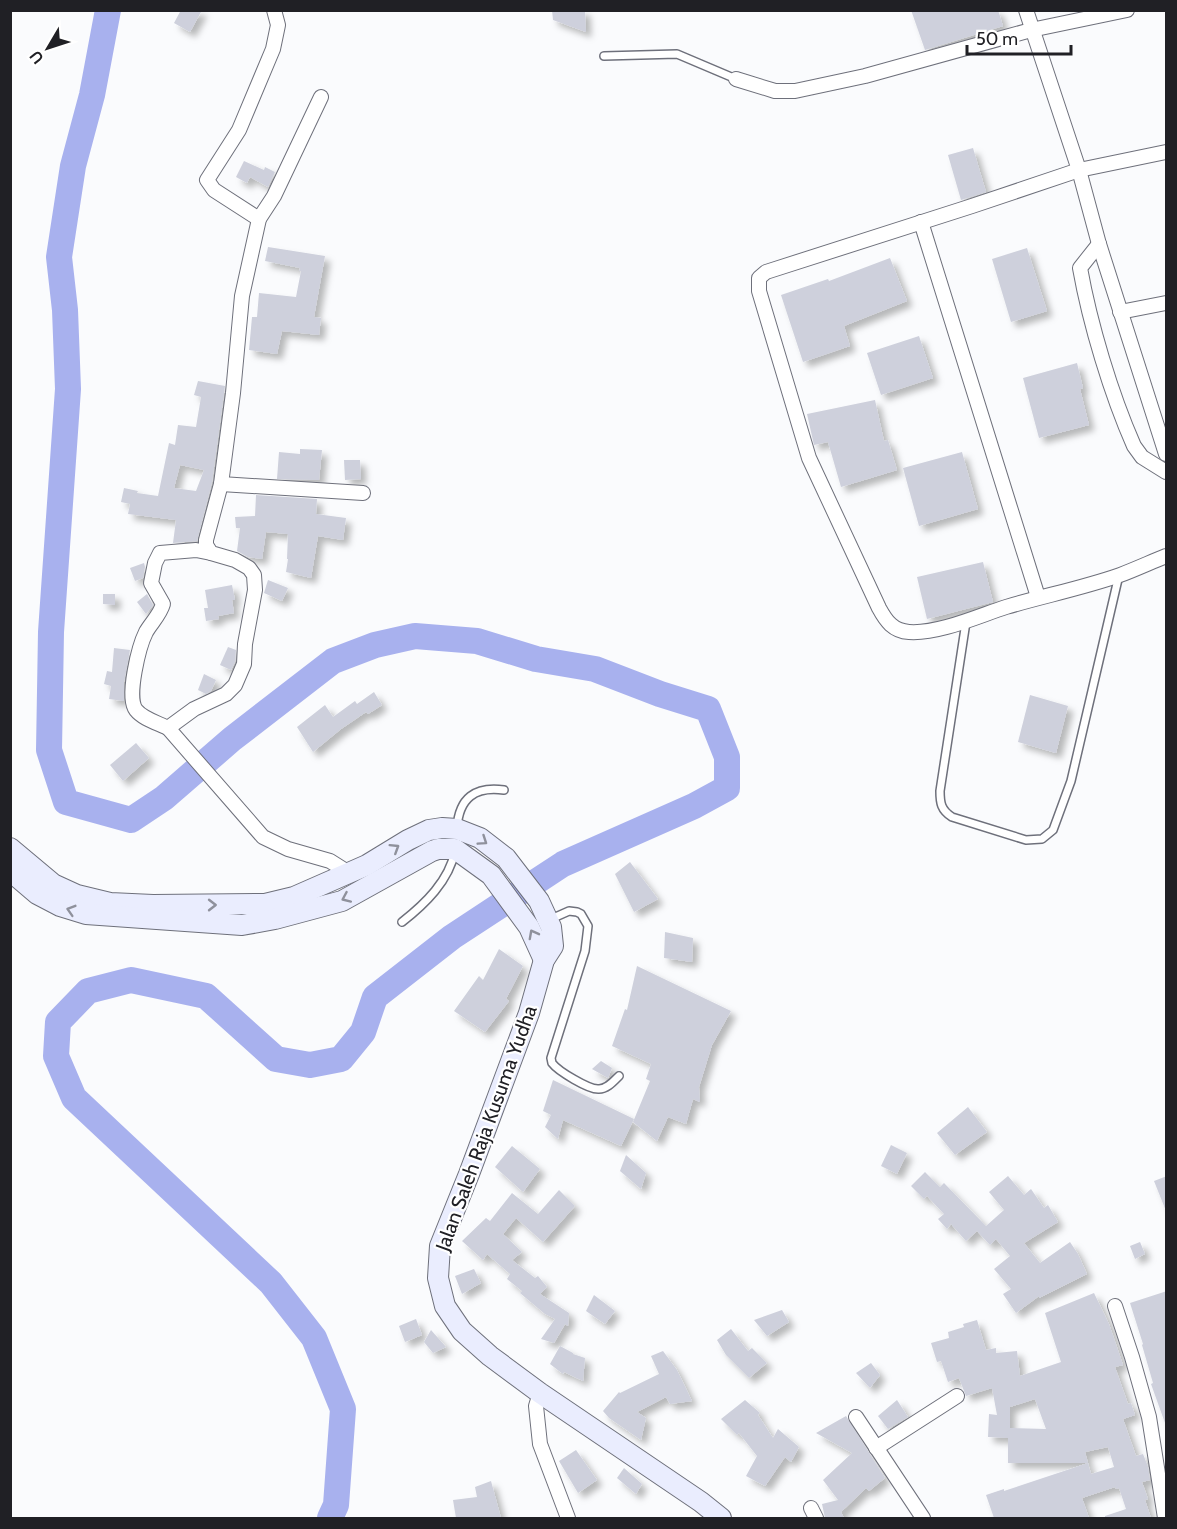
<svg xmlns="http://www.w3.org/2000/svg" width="1177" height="1529" font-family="Cabin,sans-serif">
	<defs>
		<filter id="shadow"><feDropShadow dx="5.5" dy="5.5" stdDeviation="3" flood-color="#0004"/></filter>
	</defs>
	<rect width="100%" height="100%" fill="#fafbfd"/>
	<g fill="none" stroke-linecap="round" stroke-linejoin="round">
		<path stroke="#a8b1ee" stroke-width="26" d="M108,10L92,95L73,166L59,257L65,310L68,389L51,632L49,750L66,802L131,820L164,798L232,739L333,661L375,645L415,636L477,641L536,659L595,669L660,694L708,709L727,757V788L694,806L563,864L452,937L375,997L363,1032L341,1059L310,1065L276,1059L206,996L131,980L88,991L58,1022L56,1056L74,1098L271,1283L314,1338L343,1409L336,1505L330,1518"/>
	</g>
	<g fill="#ced0dc" fill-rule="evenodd" filter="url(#shadow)">
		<path d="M181,10H202L190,32L174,23Z"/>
		<path d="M552,10H585L586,32L553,20Z"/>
		<path d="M911,10H998L1003,26L925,50Z"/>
		<path d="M973,148L986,192L961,200L948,155Z"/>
		<path d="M244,161L264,170L265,167L275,172L268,187L250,177L247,183L236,177Z"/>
		<path d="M268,247L325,256L314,317L321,318L319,335L282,331L277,354L249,350L252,317H257L259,293L296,297L301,271H299L300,268L265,261Z"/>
		<path d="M1027,248L1047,311L1011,322L992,259Z"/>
		<path d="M890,258L907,301L844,326L850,346L803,362L781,295L828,279L829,281Z"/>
		<path d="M919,336L933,378L881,395L867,353Z"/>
		<path d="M1077,363L1083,388L1080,389L1089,425L1039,438L1023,378Z"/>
		<path d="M198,381L225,386L212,482L197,541L173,543L176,520L128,514L130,504L121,502L124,488L138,491L137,493L158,496L169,443L175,445L178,425L196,427L201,397L194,395ZM180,465L204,470L196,491L174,488Z"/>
		<path d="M875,400L884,441L888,440L897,470L841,487L828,442L814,445L807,414Z"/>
		<path d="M300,449L322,450L319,480L277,479L279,452L300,454Z"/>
		<path d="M962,452L978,509L919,526L903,468Z"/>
		<path d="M344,460H360L361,479L345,480Z"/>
		<path d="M256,495L317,499L316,514L346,518L343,540L318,536L311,578L286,572L288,559H287L288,534L266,532L262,559L248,557L237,551L240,528H236L235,517L255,516Z"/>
		<path d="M983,562L993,602L927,619L917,577Z"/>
		<path d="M144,563L145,567L143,578L135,581L130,568Z"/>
		<path d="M268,580L288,588L282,601L264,593Z"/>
		<path d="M232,585L235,600H232L234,613L218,616L219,619L206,621L204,608H208L205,590Z"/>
		<path d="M103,594H115V605L103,604Z"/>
		<path d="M147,594L153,605L146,614L137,602Z"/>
		<path d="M228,647L236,650L235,662L231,670L220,665Z"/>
		<path d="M114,648L130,650L124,682V701L109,699L111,686L104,684L107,671L112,672Z"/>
		<path d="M204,674L216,680L211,691L206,694L198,690Z"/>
		<path d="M374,692L382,705L368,714L366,712L341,729L313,752L297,727L325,705L333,717L355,701L357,704Z"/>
		<path d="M1030,695L1068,706L1056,753L1018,742Z"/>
		<path d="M136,743L149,758L123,781L110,765Z"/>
		<path d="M630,862L658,899L634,912L615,874Z"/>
		<path d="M665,932L693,938L692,962L664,958Z"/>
		<path d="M499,949L523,966L506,999L509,1001L485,1032L454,1011L479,976L483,980Z"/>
		<path d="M637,966L731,1011L712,1045L699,1087L700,1102L693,1099L686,1124L668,1117L657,1141L633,1122L650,1081L646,1079L651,1064L612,1046L625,1009L627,1010Z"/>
		<path d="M601,1061L612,1068L608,1078L592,1069Z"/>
		<path d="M553,1080L634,1119L621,1146L563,1120L558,1139L545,1127L551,1115L543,1111Z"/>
		<path d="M968,1107L987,1132L955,1155L937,1133Z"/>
		<path d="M891,1145L907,1153L897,1174L881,1166Z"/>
		<path d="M512,1146L540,1169L523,1192L495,1167Z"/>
		<path d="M626,1155L646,1173L641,1189L620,1171Z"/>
		<path d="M925,1172L940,1187L944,1183L986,1226L1004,1210L989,1192L1008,1176L1024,1195L1031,1189L1044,1208L1048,1205L1058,1222L1024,1243L1040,1263L1070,1242L1078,1254L1087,1274L1039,1298V1296L1016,1313L1003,1294L1011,1289L994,1269L1010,1256L996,1239L990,1245L977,1231L966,1241L951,1224L947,1229L938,1219L944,1214L927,1196L924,1199L911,1186Z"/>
		<path d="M1167,1176V1211H1166L1154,1181Z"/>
		<path d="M559,1190L575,1206L543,1242L516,1218L503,1234L522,1252L512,1260L535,1278L538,1276L547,1287L540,1294L569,1313L568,1326L565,1324L554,1343L541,1339L555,1319L545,1314L520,1293L522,1291L507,1279L510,1274L487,1254L483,1260L462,1241L486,1218L490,1221L512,1193L538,1214Z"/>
		<path d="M1140,1242L1145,1254L1135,1259L1130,1246Z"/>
		<path d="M474,1269L481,1283L462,1294L455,1276Z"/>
		<path d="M1167,1291V1423H1165L1151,1384L1153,1383L1142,1345L1143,1344L1130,1303Z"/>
		<path d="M1094,1293L1109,1324L1123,1365L1115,1367L1128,1404L1131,1403L1135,1415L1123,1419L1136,1456L1143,1454L1148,1467L1150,1480L1142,1482L1148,1499L1145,1500L1151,1518H1105V1516L1126,1509L1119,1488L1116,1489L1115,1487L1082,1498L1089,1518H994L986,1495L1004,1489V1491L1088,1463H1008V1438L988,1437L989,1414L997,1415L992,1388L966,1396L959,1378L948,1382L941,1361L937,1362L931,1343L949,1338L948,1332L964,1327L963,1324L977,1320L986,1350L996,1348V1353L1017,1351L1020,1376L1061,1362L1045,1313ZM1035,1399L1046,1429L1010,1428V1407ZM1108,1447L1114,1467L1091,1474L1085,1452Z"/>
		<path d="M594,1295L615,1311L605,1324L586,1311Z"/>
		<path d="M782,1310L789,1322L767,1336L754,1320Z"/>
		<path d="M416,1319L422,1335L405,1342L399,1326Z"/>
		<path d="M731,1329L748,1351L752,1348L767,1363L749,1378L726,1355L717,1340Z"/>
		<path d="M431,1330L446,1347L433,1353L424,1342Z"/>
		<path d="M560,1346L573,1353V1354L585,1358L583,1381L564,1372L563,1374L550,1364Z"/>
		<path d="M663,1351L677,1370L692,1401L670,1404L666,1397L637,1412L646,1418L641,1440L609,1418L603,1411L619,1392L620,1393L659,1374L651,1356Z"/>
		<path d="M871,1363L880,1375L870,1388L856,1373Z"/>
		<path d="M745,1400L760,1413L758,1415L773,1438L778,1429L799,1447L791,1462L785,1457L765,1486L746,1476L757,1456L739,1433L737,1435L721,1419Z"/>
		<path d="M897,1400L908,1417L888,1429L878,1416Z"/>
		<path d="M846,1416L885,1478L869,1491L866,1488L841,1512L844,1518H825L822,1504L838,1500L823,1480L852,1453L816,1433Z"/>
		<path d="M576,1450L597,1480L578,1493L559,1461Z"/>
		<path d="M624,1468L642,1484L636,1494L617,1478Z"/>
		<path d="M491,1481L501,1518H456L453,1500L477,1497L475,1487Z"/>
	</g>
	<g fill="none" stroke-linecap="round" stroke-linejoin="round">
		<g stroke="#6e707b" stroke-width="10">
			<g id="lane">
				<path d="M604,56L677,54L736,79"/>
				<path d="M966,622L940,791C940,803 941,810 952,817L1026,840L1042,839L1053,830L1071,781L1119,575"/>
				<path d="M457,828C459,798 475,786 504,790"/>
				<path d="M551,919L569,911L577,912L581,914L588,926L585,951L551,1058L552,1063C558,1071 589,1090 599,1089C607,1089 613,1082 619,1076"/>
				<path d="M402,922C425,904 449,881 455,851"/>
			</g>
		</g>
		<g stroke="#6e707b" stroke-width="16">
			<g id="street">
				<path d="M1026,10L1079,170L1099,244L1166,454"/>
				<path d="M736,79L775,91H795L865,76L1031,30L1127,10"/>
				<path d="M321,97L274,196L259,219L242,296L233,393L221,484L206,540V545L211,553L235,560L249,568L254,575L255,590L245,644L244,664L235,685L226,694L194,709L168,728L263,837L288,849L330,861L349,873"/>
				<path d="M1166,152L1079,170L972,206L766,272L759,278V291L809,458L879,608C886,621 893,631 909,632C939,634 978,616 1006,607C1043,596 1083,588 1120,575C1136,569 1151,562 1166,556"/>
				<path d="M259,219L214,190L207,180L239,130L273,49L278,25L274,10"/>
				<path d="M921,222L1038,597"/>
				<path d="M1099,244L1080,268C1090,324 1111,394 1134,446L1142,457L1166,472"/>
				<path d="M1120,312L1166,303"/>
				<path d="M221,484L363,493"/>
				<path d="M168,728C158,723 143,719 136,710C126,697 139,646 146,632C151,623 160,615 163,604L151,583L155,563L160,553L196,550L211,553"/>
				<path d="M1115,1306L1132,1357L1149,1417L1165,1518"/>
				<path d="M540,1393L536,1406L540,1444L568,1518"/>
				<path d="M856,1417L923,1518"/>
				<path d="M876,1448L957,1396"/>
				<path d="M811,1508L816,1518"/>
			</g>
		</g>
		<g stroke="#6e707b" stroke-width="22">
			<g id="secondary">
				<path d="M10,848L53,884L77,895L110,903L153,905L265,904L294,897L367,865L408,840L429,830L442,828L457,829L480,838L506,858L539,901L551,927L553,946L544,960L529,1013L469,1174L440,1246L438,1278L445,1306L462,1331L490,1356L540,1393L701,1502L721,1518"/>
				<path d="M10,871L37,894L60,906L86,914L242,925L275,919L342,901L432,851L438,849H455L491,875L529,927L544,960"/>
			</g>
		</g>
		<use href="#lane" stroke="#fff" stroke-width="7"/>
		<use href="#street" stroke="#fff" stroke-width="14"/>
		<use href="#secondary" stroke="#eaedfe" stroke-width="20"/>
	</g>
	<defs><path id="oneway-chevron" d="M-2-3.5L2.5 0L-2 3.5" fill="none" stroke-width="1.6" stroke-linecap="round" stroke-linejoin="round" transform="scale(1.5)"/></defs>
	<g stroke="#8f919c">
		<use href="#oneway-chevron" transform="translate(483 841) rotate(34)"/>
		<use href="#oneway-chevron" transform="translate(395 848) rotate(-32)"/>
		<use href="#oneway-chevron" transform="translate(346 898) rotate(156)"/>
		<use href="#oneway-chevron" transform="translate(212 905)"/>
		<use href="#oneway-chevron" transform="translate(71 910) rotate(-163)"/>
		<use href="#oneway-chevron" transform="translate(533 934) rotate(-118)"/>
	</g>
	<g text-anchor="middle" stroke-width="4.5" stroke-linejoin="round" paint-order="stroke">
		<g font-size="20" fill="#202025" stroke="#fff">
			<text transform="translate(486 1128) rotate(-70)" y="7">Jalan Saleh Raja Kusuma Yudha</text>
		</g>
	</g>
	<rect width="1177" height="1529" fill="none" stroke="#202025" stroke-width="24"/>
	<g transform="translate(48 48) rotate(231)" stroke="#ffffff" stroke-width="4.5" paint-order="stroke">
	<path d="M0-4.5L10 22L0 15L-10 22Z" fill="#202025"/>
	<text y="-9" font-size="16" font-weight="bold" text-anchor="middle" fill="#202025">U</text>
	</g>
	<path d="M967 45v9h104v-9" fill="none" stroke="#202025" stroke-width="3"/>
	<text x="976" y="45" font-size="18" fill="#202025" stroke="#ffffff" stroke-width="4.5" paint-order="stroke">50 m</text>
</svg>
